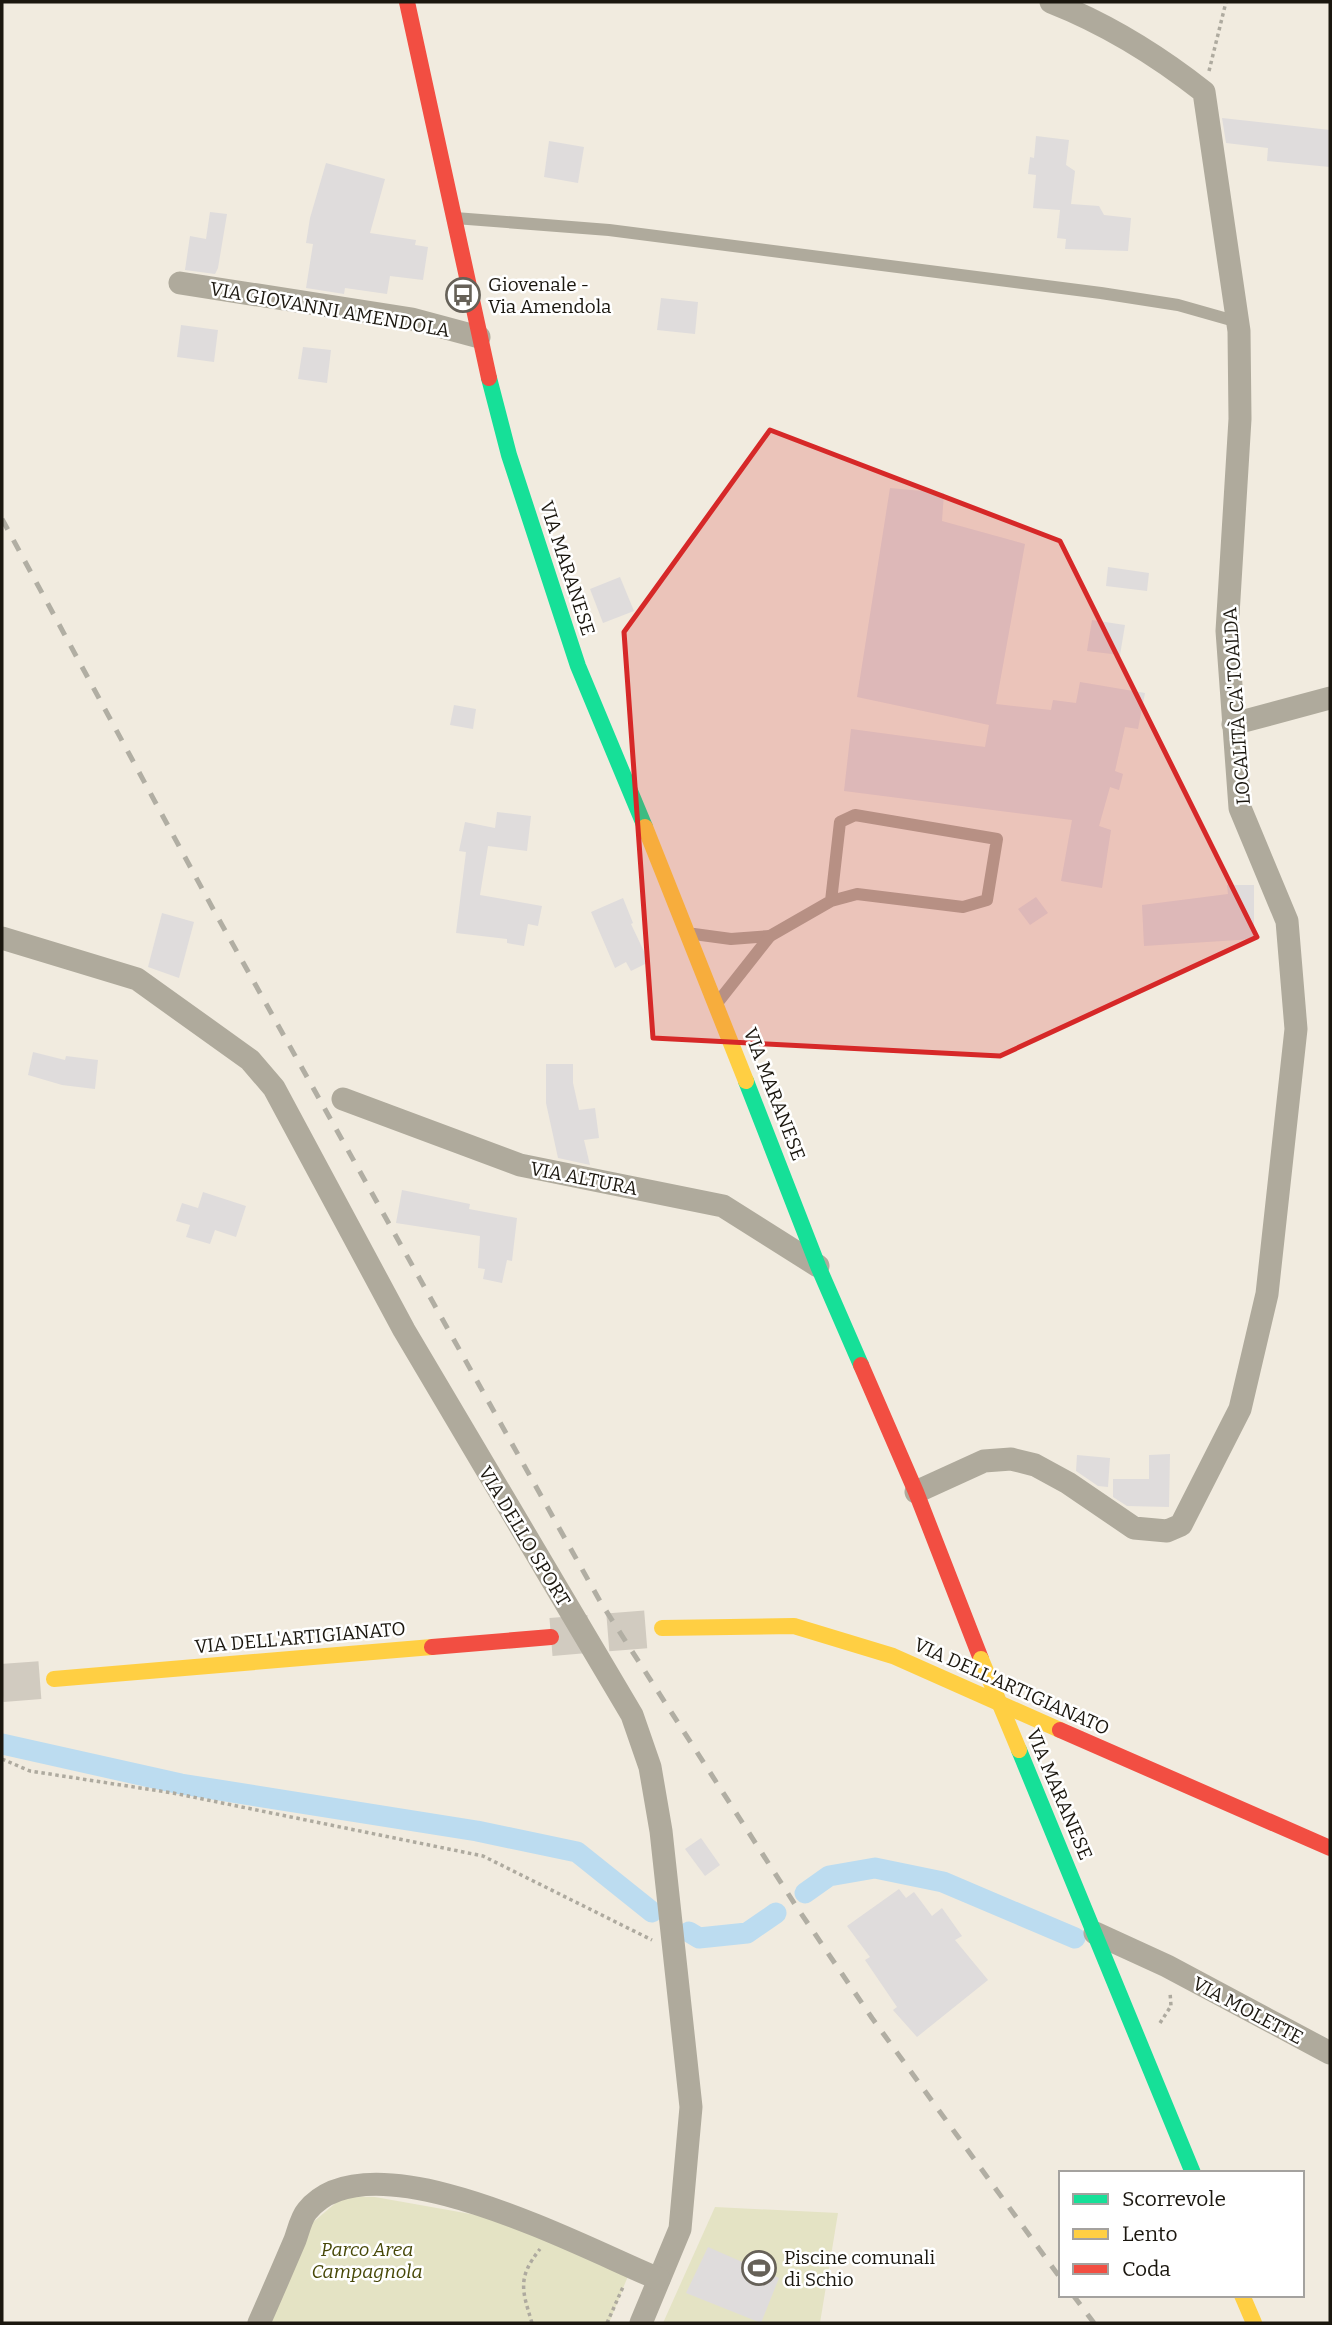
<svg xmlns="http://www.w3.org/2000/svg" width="1332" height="2325" font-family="Bitter,serif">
	<rect width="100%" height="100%" fill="#f1ebdf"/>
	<g fill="#e4e3c4">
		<path d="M344,2196L375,2197L532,2225L628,2276L609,2323H269L312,2223Z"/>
		<path d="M715,2207L838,2213L820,2323H663Z"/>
	</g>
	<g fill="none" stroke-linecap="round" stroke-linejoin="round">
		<g stroke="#bcdcf0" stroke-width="21">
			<path d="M2,1744L181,1784L477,1831L577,1852L652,1912"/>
			<path d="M805,1893L829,1876L875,1868L943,1882L1075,1938"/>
			<path d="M689,1932L699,1938L747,1933L776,1913"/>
		</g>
	</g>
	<g fill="#dfdcdc">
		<path d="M1222,118L1330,130V167L1267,161L1268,148L1226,143Z"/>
		<path d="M1036,136L1069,140L1066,165L1075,171L1071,204L1099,206L1104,215L1131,218L1128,251L1065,249L1066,239L1057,238L1060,210L1033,208L1036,175L1028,174L1030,157L1034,158Z"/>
		<path d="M549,141L584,147L578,183L544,177Z"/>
		<path d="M326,163L385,179L370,233L416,240L415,245L428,247L423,280L390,276L387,294L345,288L344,294L306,288L313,244L306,243L310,218Z"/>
		<path d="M210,212L227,214L218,268L215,274L185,270L190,236L206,239Z"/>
		<path d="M661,298L698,302L695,334L657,330Z"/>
		<path d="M181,325L218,330L214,362L177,357Z"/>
		<path d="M303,347L331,350L327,383L298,379Z"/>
		<path d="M890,488L944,493L942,521L1025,544L996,704L1051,710L1053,700L1076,703L1080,682L1145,693L1138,729L1125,727L1115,771L1123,774L1119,790L1110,787L1099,826L1111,830L1102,888L1061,881L1072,820L844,791L851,729L985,747L989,725L857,697Z"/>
		<path d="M1108,567L1149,573L1147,591L1106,586Z"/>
		<path d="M620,577L634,611L603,623L590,589Z"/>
		<path d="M1092,620L1125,625L1120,655L1087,651Z"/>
		<path d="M454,705L476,709L473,729L450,725Z"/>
		<path d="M497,812L531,816L527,851L488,846L480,895L542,906L538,926L528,924L524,946L507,943V939L456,933L466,852L459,851L465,822L495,828Z"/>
		<path d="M1227,885H1254V939L1144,946L1142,905L1228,894Z"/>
		<path d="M1036,897L1048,913L1030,925L1018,909Z"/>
		<path d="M623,898L633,923L631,924L649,962L631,971L626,962L615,968L591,912Z"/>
		<path d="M162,913L194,922L179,978L148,967Z"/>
		<path d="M33,1052L65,1060L66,1056L98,1060L95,1089L62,1085L28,1075Z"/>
		<path d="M546,1064H573V1083L579,1110L595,1108L599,1138L584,1140L590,1165L558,1158L546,1103Z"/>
		<path d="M402,1190L470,1204L469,1209L517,1218L512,1261L507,1260L502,1283L483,1279L485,1269L478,1268L480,1236L396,1223Z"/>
		<path d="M203,1192L246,1206L236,1237L215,1230L210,1244L186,1237L190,1225L176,1221L182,1203L198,1208Z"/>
		<path d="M1170,1454L1169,1507L1127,1506L1113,1497V1479H1149V1455Z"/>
		<path d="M1077,1455L1110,1458L1108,1487L1098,1486L1076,1471Z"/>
		<path d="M701,1838L720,1865L705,1876L685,1849Z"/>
		<path d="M899,1889L906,1898L914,1892L932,1916L942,1908L962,1936L955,1940L988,1980L917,2037L893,2010L897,2007L865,1960L870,1957L847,1926Z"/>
		<path d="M708,2247L779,2278L761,2323L686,2293Z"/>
	</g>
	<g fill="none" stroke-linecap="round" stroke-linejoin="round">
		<g stroke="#d1cbc0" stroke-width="38" stroke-dasharray="38 19" stroke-linecap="butt">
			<path d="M551,1637L662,1628"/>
			<path d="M2,1683L54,1679"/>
		</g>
		<g stroke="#aeaa9f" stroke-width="3.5" stroke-dasharray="3.5 3.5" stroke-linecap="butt">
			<path d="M1209,71L1226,2"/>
			<path d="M2,1759L30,1771L173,1793L483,1856L652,1940"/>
			<path d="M1160,2023L1171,2006L1170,1992"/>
			<path d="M532,2323C522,2290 517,2278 540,2249"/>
			<path d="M607,2323L623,2287"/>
		</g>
		<g stroke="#afaa9c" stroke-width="12">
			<path d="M455,218L609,230L1101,293L1178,305L1238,322"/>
			<path d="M694,934L731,939L770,936"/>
			<path d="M718,1002L770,936L831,901L840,822L855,815L997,839L987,900L963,907L857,894L831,901"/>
		</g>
		<g stroke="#afaa9c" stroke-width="23">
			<path d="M180,283L412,319L479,337"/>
			<path d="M1233,724L1330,698"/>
			<path d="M2,938L137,979L250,1060L274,1088L404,1330L632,1715L650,1767L661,1831L691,2107L680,2229L641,2323"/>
			<path d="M343,1099L520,1165L723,1206L818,1266"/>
			<path d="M916,1492L984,1461L1011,1459L1035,1465L1068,1483L1134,1528L1167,1531L1181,1525L1240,1409L1267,1294L1296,1029L1287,921L1240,808L1227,631L1240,419L1239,331L1204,92C1157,55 1107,24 1051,2"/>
			<path d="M1095,1933L1167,1966L1330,2053"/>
			<path d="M259,2323C271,2296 283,2268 295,2240C298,2232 301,2218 307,2211C370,2132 587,2250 659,2279"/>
		</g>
		<g stroke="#16e098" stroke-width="16">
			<path d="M489,378L509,455L578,666L645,827"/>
			<path d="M746,1081L818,1266L861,1365"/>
			<path d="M1019,1750L1193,2173"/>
		</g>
		<g stroke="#ffcf43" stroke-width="16">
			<path d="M645,827L746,1081"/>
			<path d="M662,1628L794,1626L893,1656L1060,1730"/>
			<path d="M54,1679L432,1647"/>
			<path d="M1242,2295L1254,2323"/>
		</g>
		<g stroke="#f24e42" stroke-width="16">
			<path d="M407,2L489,378"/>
			<path d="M861,1365L916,1492L981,1659"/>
			<path d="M432,1647L551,1637"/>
			<path d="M1060,1730L1330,1848"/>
		</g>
		<g stroke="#b1aea3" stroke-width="5" stroke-dasharray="12 12" stroke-linecap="butt">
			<path d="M2,519L212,907L601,1603L796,1906L872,2018L1061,2279"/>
			<path d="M1073,2295L1094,2323"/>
		</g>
		<path stroke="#ffcf43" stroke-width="16" d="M981,1659L1019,1750"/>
	</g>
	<path fill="#d62828" fill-opacity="0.2" stroke="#d62828" stroke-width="5" stroke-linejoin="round" d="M770,430L1060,541L1257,937L1000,1056L653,1038L624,632Z"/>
	<defs>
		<g id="bus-ring" transform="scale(1.75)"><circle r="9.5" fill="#fff" stroke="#666158" stroke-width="1.5"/><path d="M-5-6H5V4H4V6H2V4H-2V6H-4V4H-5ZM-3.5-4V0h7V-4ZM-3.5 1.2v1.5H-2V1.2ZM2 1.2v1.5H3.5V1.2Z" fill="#666158"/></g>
		<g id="stadium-ring" transform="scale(1.75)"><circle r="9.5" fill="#fff" stroke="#666158" stroke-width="1.5"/><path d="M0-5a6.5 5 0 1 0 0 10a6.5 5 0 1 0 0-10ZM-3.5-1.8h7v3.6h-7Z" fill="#666158"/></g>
	</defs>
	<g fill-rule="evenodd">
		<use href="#bus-ring" x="463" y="295"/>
		<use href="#stadium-ring" x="759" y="2268"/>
	</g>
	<g text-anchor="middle" stroke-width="5" stroke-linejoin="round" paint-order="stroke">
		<g font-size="19" fill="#1b170f" stroke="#fff" text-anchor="start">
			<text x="488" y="291">Giovenale -<tspan x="488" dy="22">Via Amendola</tspan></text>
			<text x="784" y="2264">Piscine comunali<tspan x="784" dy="22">di Schio</tspan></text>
		</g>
		<g font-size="19" fill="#1b170f" stroke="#fff">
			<text transform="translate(330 309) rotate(10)" y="7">VIA GIOVANNI AMENDOLA</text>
			<text transform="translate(568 568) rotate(72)" y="7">VIA MARANESE</text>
			<text transform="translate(1236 706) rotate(-94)" y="7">LOCALITÀ CA' TOALDA</text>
			<text transform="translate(775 1094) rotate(69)" y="7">VIA MARANESE</text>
			<text transform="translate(584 1178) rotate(11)" y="7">VIA ALTURA</text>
			<text transform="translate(525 1536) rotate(59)" y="7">VIA DELLO SPORT</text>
			<text transform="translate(300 1637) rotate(-5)" y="7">VIA DELL'ARTIGIANATO</text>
			<text transform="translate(1012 1686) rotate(24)" y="7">VIA DELL'ARTIGIANATO</text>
			<text transform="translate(1060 1794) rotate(67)" y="7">VIA MARANESE</text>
			<text transform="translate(1248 2010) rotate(28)" y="7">VIA MOLETTE</text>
		</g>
		<g font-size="19" font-style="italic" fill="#474807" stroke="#fff">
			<text x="367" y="2256">Parco Area<tspan x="367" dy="22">Campagnola</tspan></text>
		</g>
	</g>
	<rect width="1332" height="2325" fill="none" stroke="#1b170f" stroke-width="7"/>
	<rect x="1059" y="2171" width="245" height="126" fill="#ffffff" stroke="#a4a29f" stroke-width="2"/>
	<rect x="1073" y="2194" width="35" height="10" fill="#16e098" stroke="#a4a29f" stroke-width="2"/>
	<text x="1122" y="2206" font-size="21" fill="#1b170f">Scorrevole</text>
	<rect x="1073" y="2229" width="35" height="10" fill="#ffcf43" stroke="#a4a29f" stroke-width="2"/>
	<text x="1122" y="2241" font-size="21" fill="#1b170f">Lento</text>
	<rect x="1073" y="2264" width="35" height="10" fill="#f24e42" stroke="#a4a29f" stroke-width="2"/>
	<text x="1122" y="2276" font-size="21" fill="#1b170f">Coda</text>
</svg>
